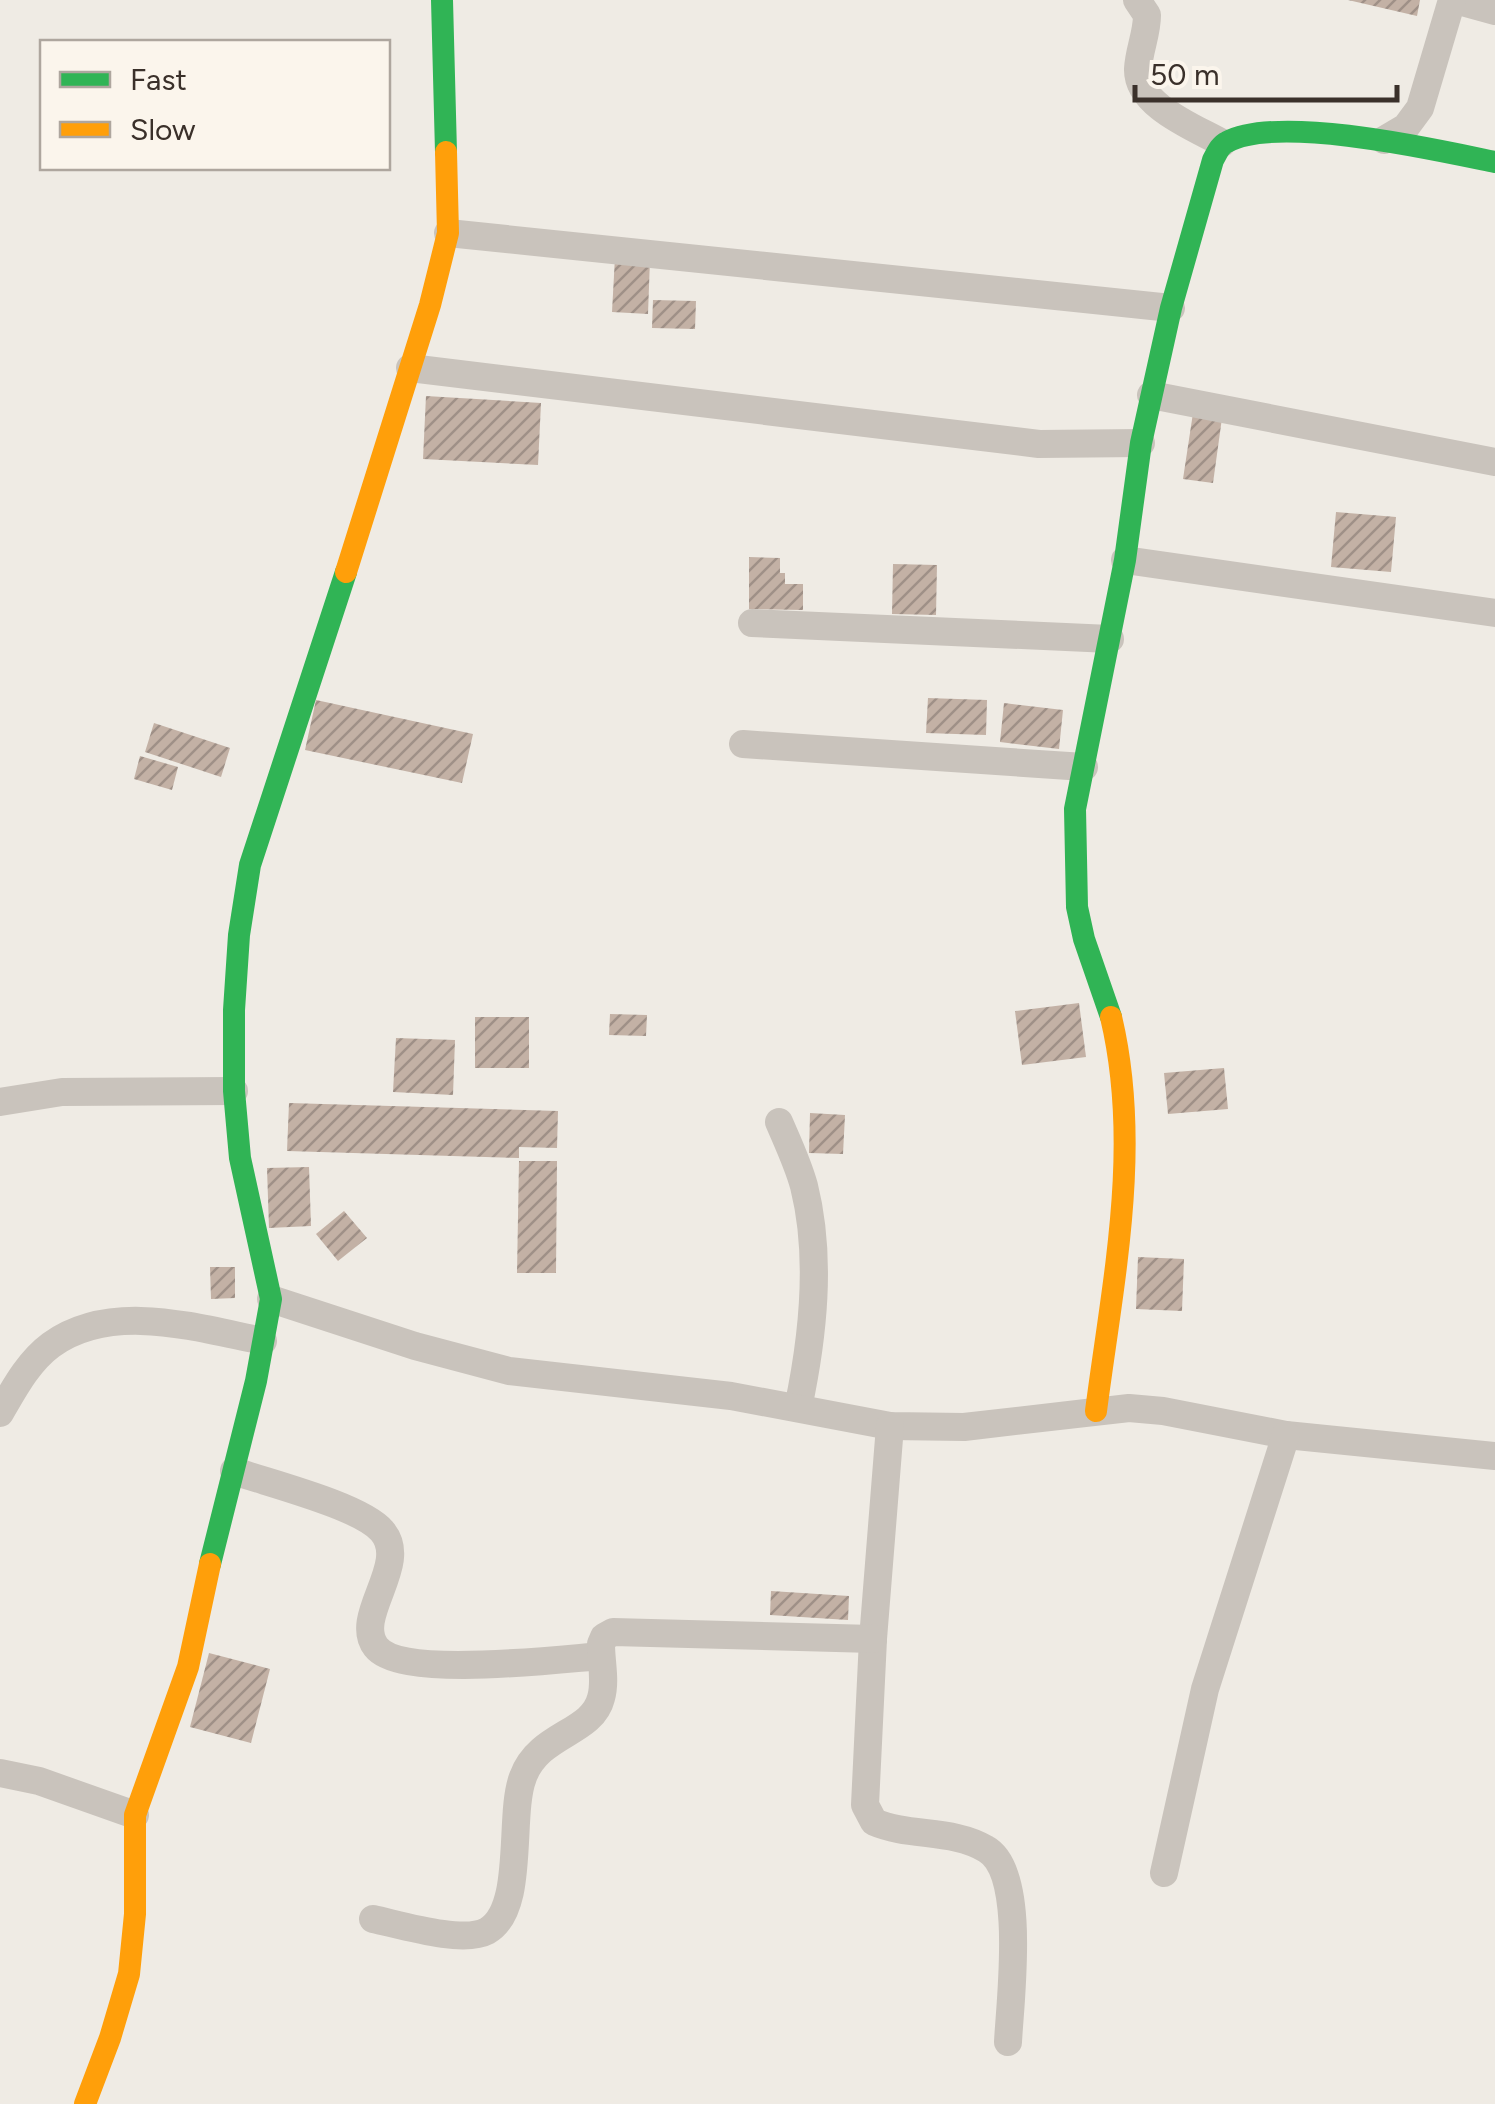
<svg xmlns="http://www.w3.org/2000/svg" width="1495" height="2104" font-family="Figtree,sans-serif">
	<defs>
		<pattern id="building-hatch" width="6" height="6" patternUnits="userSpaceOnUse" patternTransform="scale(2.5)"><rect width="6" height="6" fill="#c3b1a5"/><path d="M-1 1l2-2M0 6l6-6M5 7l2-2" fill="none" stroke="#9f9087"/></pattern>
	</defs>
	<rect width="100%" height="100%" fill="#efebe4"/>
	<g fill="url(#building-hatch)">
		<path d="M1348,0H1420L1417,16Z"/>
		<path d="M615,257L650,259L648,314L612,312Z"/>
		<path d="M653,300L696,301L695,329L652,328Z"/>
		<path d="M426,396L541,403L538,465L423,459Z"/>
		<path d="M1193,413L1222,418L1213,483L1183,479Z"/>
		<path d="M1336,512L1396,517L1391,572L1331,567Z"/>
		<path d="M749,557L780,558V573H785V584H803V610L749,609Z"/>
		<path d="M893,564L937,565L936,615L892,614Z"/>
		<path d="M928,698L987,700L986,735L926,733Z"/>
		<path d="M316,700L473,734L462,783L305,750Z"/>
		<path d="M1004,703L1063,710L1059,749L1000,742Z"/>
		<path d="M154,723L230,748L221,777L145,752Z"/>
		<path d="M140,756L178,767L172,790L134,779Z"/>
		<path d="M1079,1003L1086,1057L1022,1065L1015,1011Z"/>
		<path d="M610,1014L647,1015L646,1036L609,1035Z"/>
		<rect x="475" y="1017" width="54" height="51"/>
		<path d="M396,1038L455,1040L453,1095L393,1092Z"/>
		<path d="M1224,1068L1228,1109L1168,1114L1164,1073Z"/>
		<path d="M289,1103L558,1111L557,1148L519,1147V1158L287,1151Z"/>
		<path d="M810,1113L845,1115L843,1154L809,1153Z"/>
		<path d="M519,1161H557L556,1273H517Z"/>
		<path d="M309,1167L311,1226L269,1228L267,1168Z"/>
		<path d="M344,1211L367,1238L338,1261L316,1234Z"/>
		<path d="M1138,1257L1184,1259L1182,1311L1136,1309Z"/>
		<path d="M210,1267H235V1298L211,1299Z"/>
		<path d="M771,1591L849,1596L848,1620L770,1615Z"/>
		<path d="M209,1653L270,1669L251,1743L190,1727Z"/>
	</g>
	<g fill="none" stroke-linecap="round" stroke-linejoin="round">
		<g stroke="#c9c3bc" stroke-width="28">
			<path d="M1137,0L1147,15C1147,34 1139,50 1138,69C1137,106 1196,128 1222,143"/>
			<path d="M1455,0L1495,11"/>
			<path d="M1384,140L1406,127L1420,108L1452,0"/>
			<path d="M448,233L1171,308"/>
			<path d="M410,368L1039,444L1141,443"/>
			<path d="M1151,395L1495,462"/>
			<path d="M1125,560L1495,613"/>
			<path d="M752,623L1110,639"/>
			<path d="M743,744L1084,767"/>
			<path d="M0,1102L62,1092L234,1091"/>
			<path d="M779,1122C788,1143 798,1164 804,1186C822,1258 813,1337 798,1408"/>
			<path d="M271,1299L415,1346L509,1371L731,1396L890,1426L964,1427L1129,1408L1163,1411L1286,1435L1495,1456"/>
			<path d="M0,1413C14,1389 28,1362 51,1345C112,1301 197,1328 263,1341"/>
			<path d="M890,1426L873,1639L865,1805L874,1822C909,1837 953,1829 986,1849C1027,1872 1010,2000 1008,2042"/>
			<path d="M234,1471C268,1483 361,1506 382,1531C411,1564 352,1616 376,1647C401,1679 561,1659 601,1656"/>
			<path d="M0,1773L39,1781L135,1815"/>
			<path d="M1164,1873L1205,1689L1286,1435"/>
			<path d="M373,1919C401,1925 463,1944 487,1931C526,1909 508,1815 523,1777C539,1733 592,1734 601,1698C606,1681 601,1662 601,1644L604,1637L613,1632L873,1639"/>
		</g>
		<g stroke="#30b455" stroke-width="22">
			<path d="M442,0L446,152"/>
			<path d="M1111,1017L1084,939L1077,907L1075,809L1125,560L1141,443L1171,308L1213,160C1217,153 1220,145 1227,142C1278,114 1437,150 1495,162"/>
			<path d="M210,1564L256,1381L271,1299L240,1158L234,1091V1010L239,935L250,865L346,572"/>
		</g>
		<g stroke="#ff9f0a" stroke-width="22">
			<path d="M346,572L430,305L448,233L446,152"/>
			<path d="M1096,1411C1113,1280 1142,1147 1111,1017"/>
			<path d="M85,2104L110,2038L129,1974L135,1914V1815L188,1667L210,1564"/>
		</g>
	</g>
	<rect x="40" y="40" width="350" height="130" fill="#fbf5ec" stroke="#aea69e" stroke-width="2.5"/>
	<rect x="60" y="72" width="50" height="15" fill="#30b455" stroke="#aea69e" stroke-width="2.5"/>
	<text x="130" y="90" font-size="30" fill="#3a302a">Fast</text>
	<rect x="60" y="122" width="50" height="15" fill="#ff9f0a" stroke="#aea69e" stroke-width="2.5"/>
	<text x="130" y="140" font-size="30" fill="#3a302a">Slow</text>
	<path d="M1135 85v15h262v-15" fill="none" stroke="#3a302a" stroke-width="5"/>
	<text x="1150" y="85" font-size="30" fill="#3a302a" stroke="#fbf5ec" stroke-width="8" paint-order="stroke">50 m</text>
</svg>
